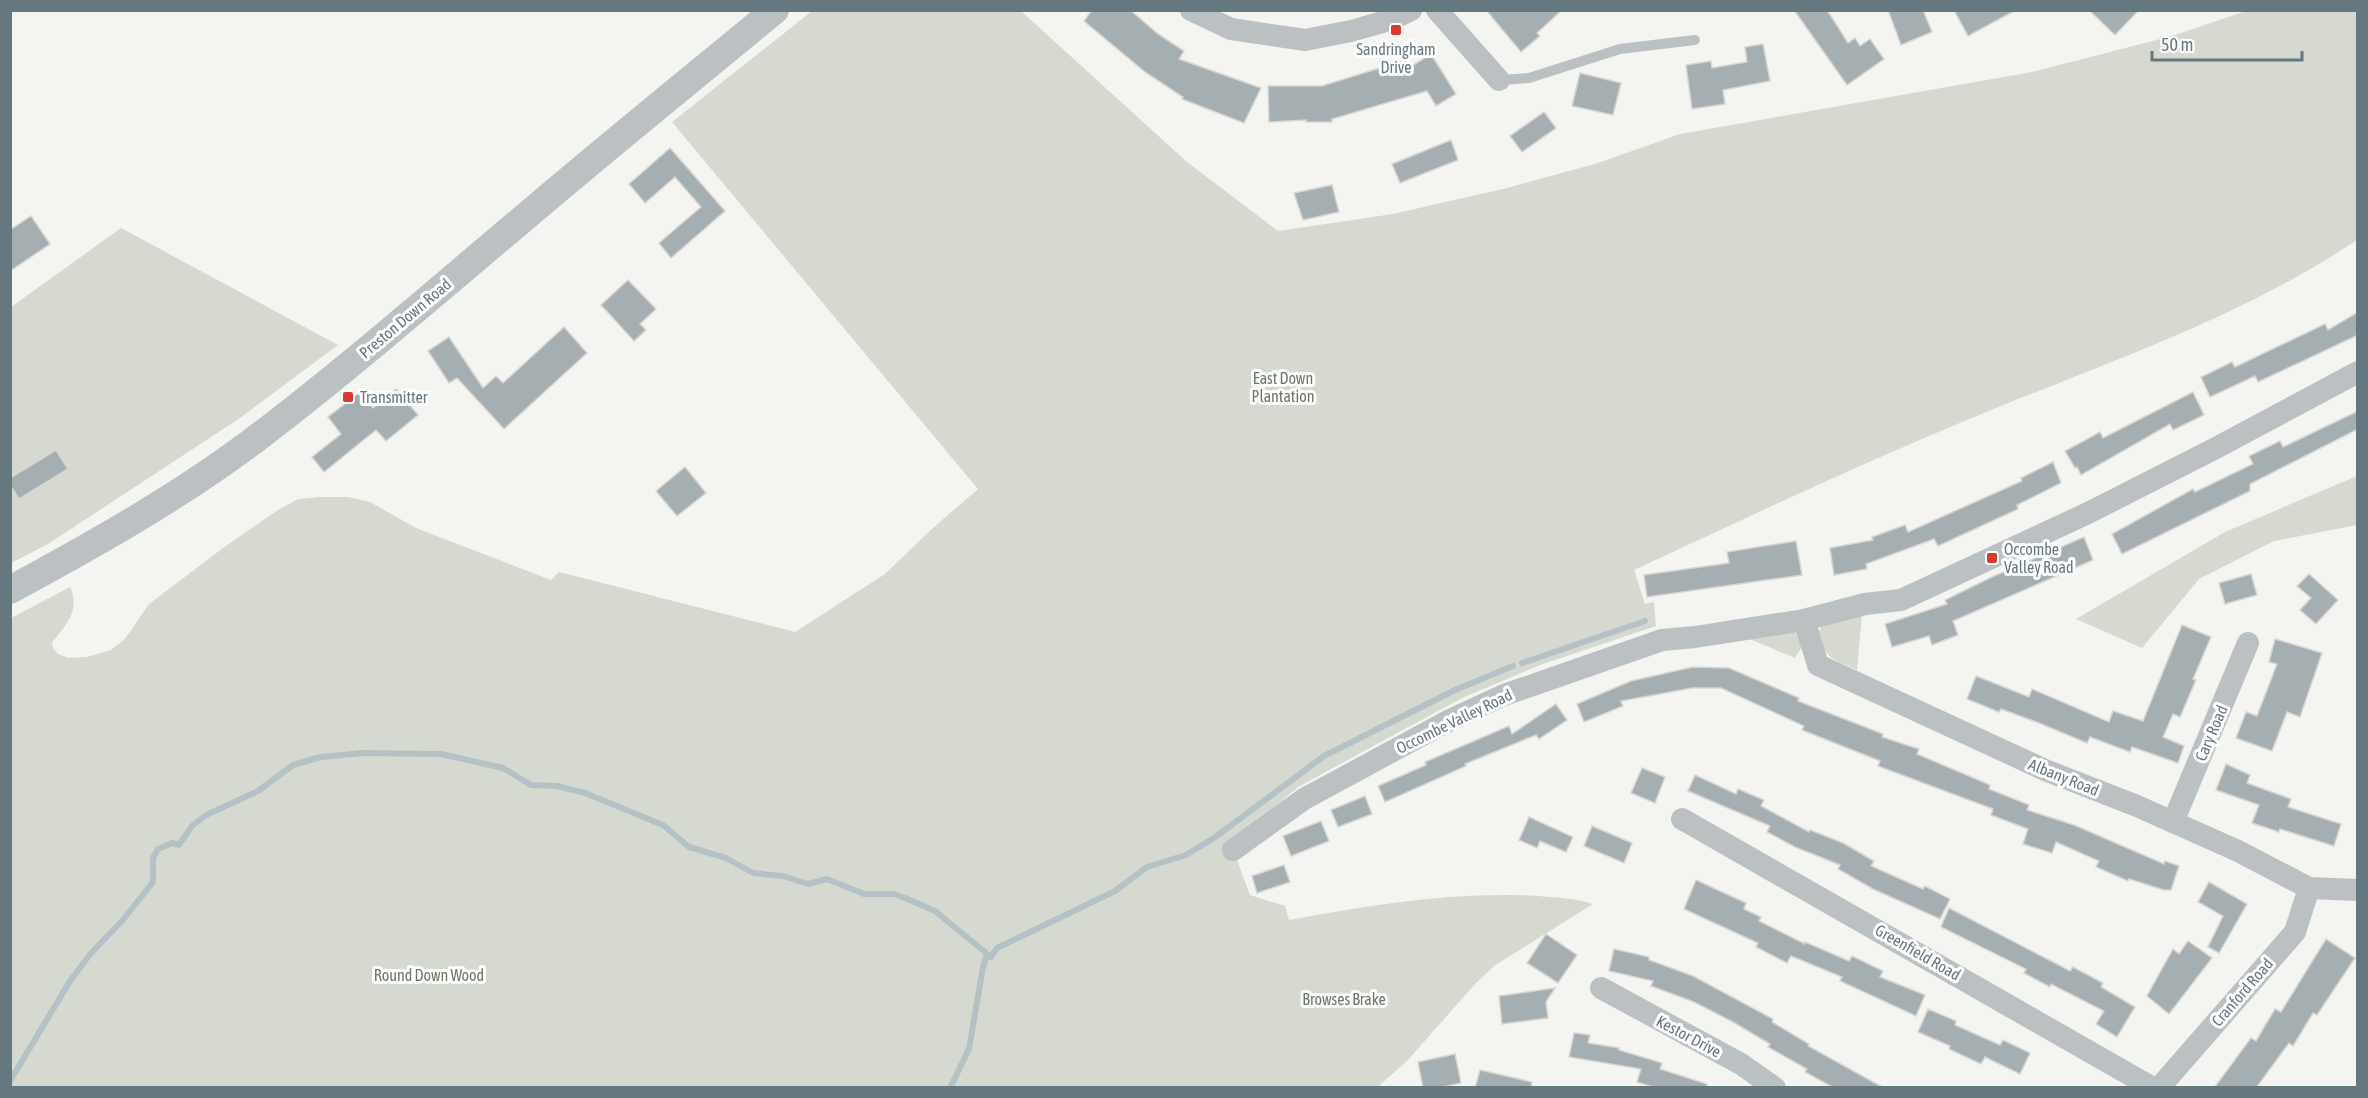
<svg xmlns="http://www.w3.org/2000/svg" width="2368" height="1098" font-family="'Asap Condensed',sans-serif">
	<rect width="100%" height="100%" fill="#f4f4f1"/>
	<g fill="#d5d9d0">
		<path d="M812,11H1021L1187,162L1278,231L1393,214L1507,188L1598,163L1680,134L2032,72L2172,36L2246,11H2357V240C2248,313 2123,357 2001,406C1877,456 1755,514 1634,570L1645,604L1654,602L1656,626L1540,665L1462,698L1298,787L1231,844L1250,895L1285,906L1289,920C1370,905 1456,891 1539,896C1557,898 1575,898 1593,904L1494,966L1475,984L1407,1061L1380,1085V1087L11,1088V618L70,587C81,611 65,625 52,643L53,648L58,654L69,658L87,657L111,650L125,639L149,604L223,548L278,510L298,499L319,497H348L370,502L416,528L551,580L559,572L795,632L885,574L933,528L978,489L672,122Z"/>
		<path d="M121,228L338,345L240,418L48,544L11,563V307Z"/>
		<path d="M2357,476V525L2274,541L2199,579L2142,648L2076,619L2225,532Z"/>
		<path d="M1862,614L1857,670C1833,659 1826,660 1818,633L1822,626Z"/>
		<path d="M1795,632L1803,645L1795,658L1752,640L1740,638Z"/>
	</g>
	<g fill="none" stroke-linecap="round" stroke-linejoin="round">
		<g stroke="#b4c2c5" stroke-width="6">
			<path d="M1522,663L1645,621"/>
			<path d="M10,1081L70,981L91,953L122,921L153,882V858L158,849L172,843L179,845L192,826L206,815L258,791L293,765L321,757L363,753L441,754L503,768L531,785L557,786L585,793L663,825L689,847L726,858L753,873L783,876L808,884L827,879L864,894H894L905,898L935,911L991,957L997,948L1115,891L1147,867L1186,855L1214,838L1324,756L1455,690L1513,666"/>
			<path d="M950,1088L969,1049L983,967L987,954"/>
		</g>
	</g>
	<g fill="#a5aeb1" stroke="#d6d5d3" stroke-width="1.5">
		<path d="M1092,10H1130L1158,34L1184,51L1179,59L1261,88L1244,123L1182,99L1183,97L1145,72L1084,21Z"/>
		<path d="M1486,10H1562L1537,33L1540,36L1521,52Z"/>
		<path d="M1794,10H1827L1848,43L1855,38L1860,46L1870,39L1884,59L1847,85Z"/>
		<path d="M1888,10H1923L1932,32L1901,45Z"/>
		<path d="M1954,10H2016L1968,36Z"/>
		<path d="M2089,10H2139L2115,35Z"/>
		<path d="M1763,44L1770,81L1723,90L1725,104L1692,109L1686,65L1711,61L1712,68L1747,62L1745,47Z"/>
		<path d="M1431,54L1456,94L1436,106L1427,91L1332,119V122H1306V120L1269,122L1268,86H1322L1402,61L1405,70Z"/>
		<path d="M1580,73L1621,83L1613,115L1572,106Z"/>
		<path d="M1544,112L1556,128L1522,152L1510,136Z"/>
		<path d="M1451,140L1458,160L1400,183L1392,164Z"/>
		<path d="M670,148L725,211L671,258L659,243L701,207L675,177L645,203L629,184Z"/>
		<path d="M1332,185L1339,212L1303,220L1294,193Z"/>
		<path d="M31,216L50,244L10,271V230Z"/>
		<path d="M628,280L656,309L640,324L646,330L634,341L601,305Z"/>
		<path d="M2358,312V335L2258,382L2255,376L2210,397L2201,377L2232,362L2235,367L2325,324L2328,330Z"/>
		<path d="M564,327L587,353L504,429L457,378L449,383L428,351L449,337L483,388L496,376L503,383Z"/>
		<path d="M396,389L418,415L386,441L376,430L324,472L312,457L341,434L328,417L360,392L373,408Z"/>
		<path d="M2193,392L2204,415L2173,430L2170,424L2081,475L2077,467L2075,468L2065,451L2100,432L2103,438Z"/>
		<path d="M2358,411V429L2250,484V491L2122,554L2112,534L2193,489L2195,492L2253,464L2249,456L2280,441L2283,447Z"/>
		<path d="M56,450L68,469L19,499L10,485V478Z"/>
		<path d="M2053,462L2061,483L2017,505L2018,509L1938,546L1934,539L1866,564L1867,569L1834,575L1830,548L1873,540L1872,537L1905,525L1908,532L2022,481L2021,478Z"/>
		<path d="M685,467L706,493L677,516L656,491Z"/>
		<path d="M2084,537L2093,560L1953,621L1958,635L1932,645L1929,636L1892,647L1885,624L1947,604L1945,600L1992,577Z"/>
		<path d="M1796,541L1802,575L1647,597L1644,575L1729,563L1727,552Z"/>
		<path d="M2251,574L2257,595L2225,604L2219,583Z"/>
		<path d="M2309,574L2338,600L2316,624L2300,610L2311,598L2297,586Z"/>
		<path d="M2182,625L2211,637L2193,679L2196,680L2180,717L2173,714L2163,737L2184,746L2178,763L2132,747L2130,752L2090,737L2087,743L2039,723L2001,709L1999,712L1967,699L1976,676L2029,697L2032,689L2109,722L2113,711L2143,721Z"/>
		<path d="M2275,639L2322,653L2300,717L2287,712L2272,751L2236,738L2246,712L2257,716L2277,664L2269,662Z"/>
		<path d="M1693,667L1729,668L1799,698L1798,701L1883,734L1882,737L1919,749L1917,754L1990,785L1989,789L2029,805L2027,810L2074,825L2164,864L2165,861L2179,866L2171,890H2164L2129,879L2128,881L2096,867L2099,861L2056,842L2052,853L2023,844L2028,829L1991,815L1993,809L1878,766L1880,761L1802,730L1804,726L1721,688H1692L1621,701L1623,706L1584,722L1577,704L1631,681Z"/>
		<path d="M1556,704L1567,720L1539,739L1536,735L1465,764L1466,766L1385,802L1378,786L1426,765L1425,762L1509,726L1512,734Z"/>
		<path d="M2226,764L2250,775L2247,783L2291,799L2288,807L2341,824L2334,846L2280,829L2279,832L2252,823L2259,805L2216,790Z"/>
		<path d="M1642,768L1665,777L1655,803L1631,793Z"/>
		<path d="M1695,775L1736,794L1738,789L1764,800L1761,806L1809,832L1810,830L1843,843L1874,861L1871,866L1923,889L1925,886L1950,899L1940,919L1873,889L1838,869L1840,865L1795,847L1767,832L1770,826L1688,791Z"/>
		<path d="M1365,796L1372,814L1338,827L1331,810Z"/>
		<path d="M1529,817L1573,837L1566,852L1540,841L1537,848L1519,840Z"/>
		<path d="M1321,821L1329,841L1291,856L1283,836Z"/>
		<path d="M1592,826L1632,843L1624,863L1584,846Z"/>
		<path d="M1284,865L1290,882L1257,893L1252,876Z"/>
		<path d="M1696,880L1746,903L1744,909L1761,917L1759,921L1805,944V942L1849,961L1852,956L1883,971L1880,977L1925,995L1916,1016L1840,981L1842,977L1791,956L1787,963L1756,947L1758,943L1684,909Z"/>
		<path d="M2209,882L2247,904L2219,953L2208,947L2223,916L2198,902Z"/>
		<path d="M1949,908L2070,971L2073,967L2103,983L2101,987L2135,1007L2117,1037L2096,1024L2104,1011L2051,984L2050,987L2024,973L2026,969L1941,927Z"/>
		<path d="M1546,934L1577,955L1558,983L1527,963Z"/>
		<path d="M2326,939L2355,958L2317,1015L2313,1013L2293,1046L2289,1043L2256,1088H2214L2251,1038L2256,1041L2275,1009L2281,1012Z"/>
		<path d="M2188,941L2212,958L2169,1014L2147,996L2173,949L2179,954Z"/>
		<path d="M1614,949L1649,957V960L1693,976L1773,1019L1772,1022L1809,1044L1808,1046L1884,1088H1834L1805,1072L1807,1069L1768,1047L1770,1044L1733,1022L1694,1002L1651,986L1653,981L1609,971Z"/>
		<path d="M1555,988L1546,1002L1548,1018L1502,1024L1499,996Z"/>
		<path d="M1928,1009L1956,1021L1955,1025L2000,1045L2003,1040L2030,1053L2020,1074L1985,1057L1981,1064L1949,1049L1950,1046L1918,1032Z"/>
		<path d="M1574,1033L1590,1035L1588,1043L1619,1048V1050L1662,1063L1660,1069L1707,1084V1088H1656L1637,1082L1641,1069L1569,1057Z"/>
		<path d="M1455,1054L1461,1083L1438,1088H1423L1418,1062Z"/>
		<path d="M1480,1070L1532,1082L1531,1088H1475Z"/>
	</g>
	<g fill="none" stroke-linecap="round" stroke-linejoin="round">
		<path stroke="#bbc1c3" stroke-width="10" d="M1499,80L1529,78L1620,49L1695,40"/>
		<g stroke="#bbc1c3" stroke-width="22">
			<path d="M1191,10L1231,29L1305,40L1351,31L1393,19L1411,10"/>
			<path d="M1437,10L1499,80"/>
			<path d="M1804,620L1818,665L2045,770L2137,806L2238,851L2309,888L2358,890"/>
			<path d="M1682,819L2153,1088"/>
			<path d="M2173,822L2248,643"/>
			<path d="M1233,850L1304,799L1450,720L1504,695L1662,640L1695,637L1804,620L1865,604L1901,600L2088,513L2214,449L2358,372"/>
			<path d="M1601,988L1741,1064L1775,1088"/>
			<path d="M2159,1088L2295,932L2309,888"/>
		</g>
		<path stroke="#bbc1c3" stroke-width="28" d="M10,590C93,545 177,498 253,441C344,372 430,297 518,223C602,151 689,81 775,10"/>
	</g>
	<g fill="#d8392d" stroke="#fff" stroke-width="2">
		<rect x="1390" y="24" width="12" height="12" rx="3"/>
		<rect x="342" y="391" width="12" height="12" rx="3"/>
		<rect x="1986" y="552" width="12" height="12" rx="3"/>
	</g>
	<g text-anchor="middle" stroke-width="6" stroke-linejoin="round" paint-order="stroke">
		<g font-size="16" fill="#657880" stroke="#fff" text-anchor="start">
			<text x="1396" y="55" text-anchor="middle">Sandringham<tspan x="1396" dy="18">Drive</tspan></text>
			<text x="360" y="403">Transmitter</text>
			<text x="2004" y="555">Occombe<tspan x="2004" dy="18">Valley Road</tspan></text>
		</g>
		<g font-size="16" fill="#657880" stroke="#fff">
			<text transform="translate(405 318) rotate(-40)" y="6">Preston Down Road</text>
			<text transform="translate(1454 721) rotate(-26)" y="6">Occombe Valley Road</text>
			<text transform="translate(2211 733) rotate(-67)" y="6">Cary Road</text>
			<text transform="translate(2064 777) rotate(22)" y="6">Albany Road</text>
			<text transform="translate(1918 952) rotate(30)" y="6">Greenfield Road</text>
			<text transform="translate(2242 992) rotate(-49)" y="6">Cranford Road</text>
			<text transform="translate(1689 1036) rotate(28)" y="6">Kestor Drive</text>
		</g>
		<g font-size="16" fill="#6b7863" stroke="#fff">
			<text x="1283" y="384">East Down<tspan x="1283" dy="18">Plantation</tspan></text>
			<text x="429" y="981">Round Down Wood</text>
			<text x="1344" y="1005">Browses Brake</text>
		</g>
	</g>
	<rect width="2368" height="1098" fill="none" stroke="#657880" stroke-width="24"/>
	<path d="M2152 51v9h150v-9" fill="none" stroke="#657880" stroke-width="3"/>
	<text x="2161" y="51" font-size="18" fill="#657880" stroke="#ffffff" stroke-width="4.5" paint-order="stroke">50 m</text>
</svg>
